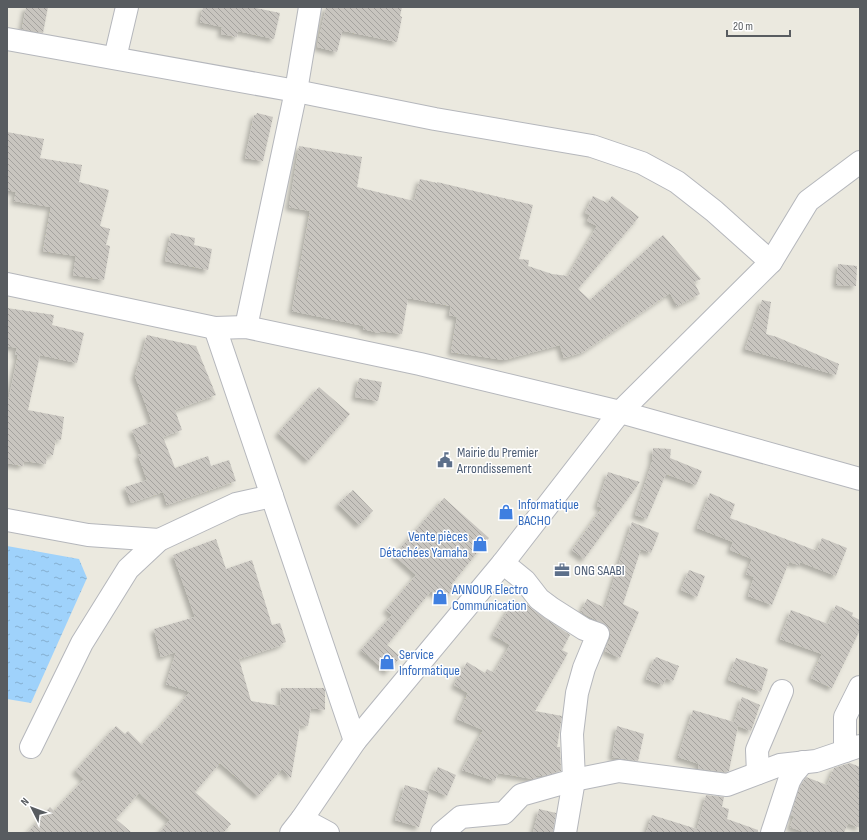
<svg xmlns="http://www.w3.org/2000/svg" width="867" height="840" font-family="'Sofia Sans Condensed',sans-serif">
	<defs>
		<pattern id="water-ripples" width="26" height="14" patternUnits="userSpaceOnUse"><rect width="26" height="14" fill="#9fd2fb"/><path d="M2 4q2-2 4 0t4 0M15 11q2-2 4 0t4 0" fill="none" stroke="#84aecf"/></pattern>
		<pattern id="building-back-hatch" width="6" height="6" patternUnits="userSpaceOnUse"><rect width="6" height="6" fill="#c8c5bf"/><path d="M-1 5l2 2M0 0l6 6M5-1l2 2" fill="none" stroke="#a5a39f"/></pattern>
		<filter id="shadow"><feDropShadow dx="-3.5" dy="3.5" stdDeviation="2" flood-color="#0004"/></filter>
	</defs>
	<rect width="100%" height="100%" fill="#ebe9df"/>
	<path fill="url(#water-ripples)" d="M7,546L79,559L87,578L31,703L7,699Z"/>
	<g fill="url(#building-back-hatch)" filter="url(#shadow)">
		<path d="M26,7H48L43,33L22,29Z"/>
		<path d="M203,7H251L280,13L274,39L238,31L237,37L221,34L222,27L200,22Z"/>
		<path d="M326,7H402L400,16L402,17L397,42L344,31V32H342L337,52L317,47Z"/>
		<path d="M257,113L273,117L263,161L245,158L254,115H256Z"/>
		<path d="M7,132L44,139L40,158L82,165L79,182L109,190L100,226L110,229L106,245L110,246L104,280L73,275L76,256L43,251L51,207L14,201L16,192L7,190Z"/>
		<path d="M299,146L362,157L357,187L414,201L420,179L437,183V182L533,205L519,259L529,260L528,266L552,274L568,276L597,226L587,221L590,215L585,213L593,196L607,203L612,196L639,217L578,289L590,300L663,235L701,279L694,282L700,294L677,306L670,293L583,352L564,358L560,345L504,360L451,352L457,317L449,315L451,306L408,298L402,334L380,331L379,333L363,329L364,326L292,311L310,211L289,207Z"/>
		<path d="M171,233L195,238L194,245L212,249L208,270L165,261Z"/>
		<path d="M838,264L857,266L856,286L836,285Z"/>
		<path d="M762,300L771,302L766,334L777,337L839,364L836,375L745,349Z"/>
		<path d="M7,308L54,315L52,325L84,333L77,363L40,355L28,410L64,417L61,440L56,439L53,455L47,454L46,464L24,461L23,466L7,463V406L18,355L15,354L17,348L7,346Z"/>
		<path d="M147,335L196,346L216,395L175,410L182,430L163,437L175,468L208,456L211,466L229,460L236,481L167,505L163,492L131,503L125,487L147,480L138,455L142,454L132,430L152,422L135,376L139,362H140Z"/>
		<path d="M359,378L382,382L378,401L355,397Z"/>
		<path d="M319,387L350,414L308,461L278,433Z"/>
		<path d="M653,448L671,449L670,458L702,471L696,485L666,474L647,519L635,515L652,462Z"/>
		<path d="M608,472L640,482L584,559L572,550L602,508L597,506Z"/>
		<path d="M353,490L373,511L359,525L338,504Z"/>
		<path d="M710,493L735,504L730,518L817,551L822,538L847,548L836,576L800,562L799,565L789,562L772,605L748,596L754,577L746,574L752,559L730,550L733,542L697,528Z"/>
		<path d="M444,498L489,538L451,585L454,588L443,601L431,591L387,645L401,657L387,672L361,650L392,615L386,610L416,575L394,555Z"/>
		<path d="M632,522L659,533L651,553L641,549L623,604L639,612L620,658L605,651L610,639V633L607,626L581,612L587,599L605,608Z"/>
		<path d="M216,539L226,569L252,560L272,625L280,623L286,642L281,644L282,645L239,659L251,701L280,706L281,688H324L325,690V710L311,708L308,726L300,725L291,778L282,769L258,796L220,763L195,792L231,824L223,833H159L170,820L139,793L116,819L132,833H27L50,807L54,811L84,779L75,771L116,726L125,734L128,731L142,745L154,730L155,732L190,692L166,684L176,652L161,657L154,629L195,617L173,555Z"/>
		<path d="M689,570L705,576L697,597L681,590Z"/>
		<path d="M514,600L522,604L524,601L532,609L570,635L562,650L568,653L535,711L562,716L557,747H560L561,771L542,776L537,775V778L533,779L498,773L495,781L462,770L483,730L457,719L468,693L454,685L467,662L485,673L487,669L494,673L510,645L493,635Z"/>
		<path d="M836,605L853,613L852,616L860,620V630L832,688L811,678L822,654L780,639L791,610L828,624Z"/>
		<path d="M656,657L679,666L673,681L666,678L663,685L646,679L654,659H655Z"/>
		<path d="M736,658L768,669L761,692L728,680Z"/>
		<path d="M742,697L760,705L751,731L738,726L729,771L726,772L698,769L699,764L678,757L693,710L734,722Z"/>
		<path d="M617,726L644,734L638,761L612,757Z"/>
		<path d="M850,763L860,767V828L848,823L844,833H807L790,827L794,816L791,815L800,786L806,777L827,785L834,768Z"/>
		<path d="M438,767L456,775L447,796L429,788Z"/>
		<path d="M405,785L429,792L419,827L395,820Z"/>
		<path d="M706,795L724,797L722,807L729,809L727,819L758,830V833H646L652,815L697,829Z"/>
		<path d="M539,809L556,813L553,833H533Z"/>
	</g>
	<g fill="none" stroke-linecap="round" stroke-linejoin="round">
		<g stroke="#b5b7bc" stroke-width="24">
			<g id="minor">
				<path d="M7,39L296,91L435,119L592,146L642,163L677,182L714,211L771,262"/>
				<path d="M115,58L127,7"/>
				<path d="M7,284L215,328L246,327L420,364L620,412L860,479"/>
				<path d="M246,327L296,91L310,7"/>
				<path d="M215,328L355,741"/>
				<path d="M7,520L88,535L159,540"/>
				<path d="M503,563L525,581L539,599L551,608L584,629L598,634L584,668L577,693L572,734L574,780L565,833"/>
				<path d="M31,747L82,643L128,569L159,540L236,504L272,496"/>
				<path d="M845,751V717L860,687"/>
				<path d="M758,773L757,750L782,691"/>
				<path d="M302,819L328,833"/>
				<path d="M291,833L302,819L355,741L503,563L620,412L771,262L808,201L860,162"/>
				<path d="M442,833L461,817L504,813L521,795L574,780L619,771L727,785L780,765L816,761L860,746"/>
				<path d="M772,833L789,781L793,774L803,762"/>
			</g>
		</g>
		<use href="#minor" stroke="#fff" stroke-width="22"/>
	</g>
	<defs>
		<g id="civic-bare" transform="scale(1.2)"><path d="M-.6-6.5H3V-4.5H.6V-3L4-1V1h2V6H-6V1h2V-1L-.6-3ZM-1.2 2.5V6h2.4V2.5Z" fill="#5c6f8a" stroke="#fff" stroke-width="2.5" paint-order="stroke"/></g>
		<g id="shop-bare" transform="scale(1.2)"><path d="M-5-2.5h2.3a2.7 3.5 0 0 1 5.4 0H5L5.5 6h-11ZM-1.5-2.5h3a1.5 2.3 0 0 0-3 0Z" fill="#3f7fe0" stroke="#fff" stroke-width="2.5" paint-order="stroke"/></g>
		<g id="office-bare" transform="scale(1.2)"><path d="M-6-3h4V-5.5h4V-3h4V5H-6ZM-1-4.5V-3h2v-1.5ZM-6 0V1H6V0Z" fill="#5c6f8a" stroke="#fff" stroke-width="2.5" paint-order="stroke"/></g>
	</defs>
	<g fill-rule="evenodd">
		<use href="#civic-bare" x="445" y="460"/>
		<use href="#shop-bare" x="506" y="512"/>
		<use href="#shop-bare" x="480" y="544"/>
		<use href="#office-bare" x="562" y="570"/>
		<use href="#shop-bare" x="440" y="597"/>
		<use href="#shop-bare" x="387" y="662"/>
	</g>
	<g text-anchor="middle" stroke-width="3" stroke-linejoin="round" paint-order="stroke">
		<g font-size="14" fill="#4e5e75" stroke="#fff" text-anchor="start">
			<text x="457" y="457">Mairie du Premier<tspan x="457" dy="16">Arrondissement</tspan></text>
			<text x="574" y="575">ONG SAABI</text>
		</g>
		<g font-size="14" fill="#366cbe" stroke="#fff" text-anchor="start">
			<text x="518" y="509">Informatique<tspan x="518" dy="16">BACHO</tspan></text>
			<text x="468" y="541" text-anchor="end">Vente pièces<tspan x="468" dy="16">Détachées Yamaha</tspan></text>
			<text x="452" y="594">ANNOUR Electro<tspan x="452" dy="16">Communication</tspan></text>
			<text x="399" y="659">Service<tspan x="399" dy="16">Informatique</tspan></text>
		</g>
	</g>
	<rect width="867" height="840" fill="none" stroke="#585c60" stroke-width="16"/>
	<g transform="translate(32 808) rotate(312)" stroke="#ffffff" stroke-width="3" paint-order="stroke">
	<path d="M0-3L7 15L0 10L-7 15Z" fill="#585c60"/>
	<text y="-6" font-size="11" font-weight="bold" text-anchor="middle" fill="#585c60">N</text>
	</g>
	<path d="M727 30v6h63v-6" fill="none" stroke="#585c60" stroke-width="2"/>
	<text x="733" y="30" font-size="12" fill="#585c60" stroke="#ffffff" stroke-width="3" paint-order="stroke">20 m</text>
</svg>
